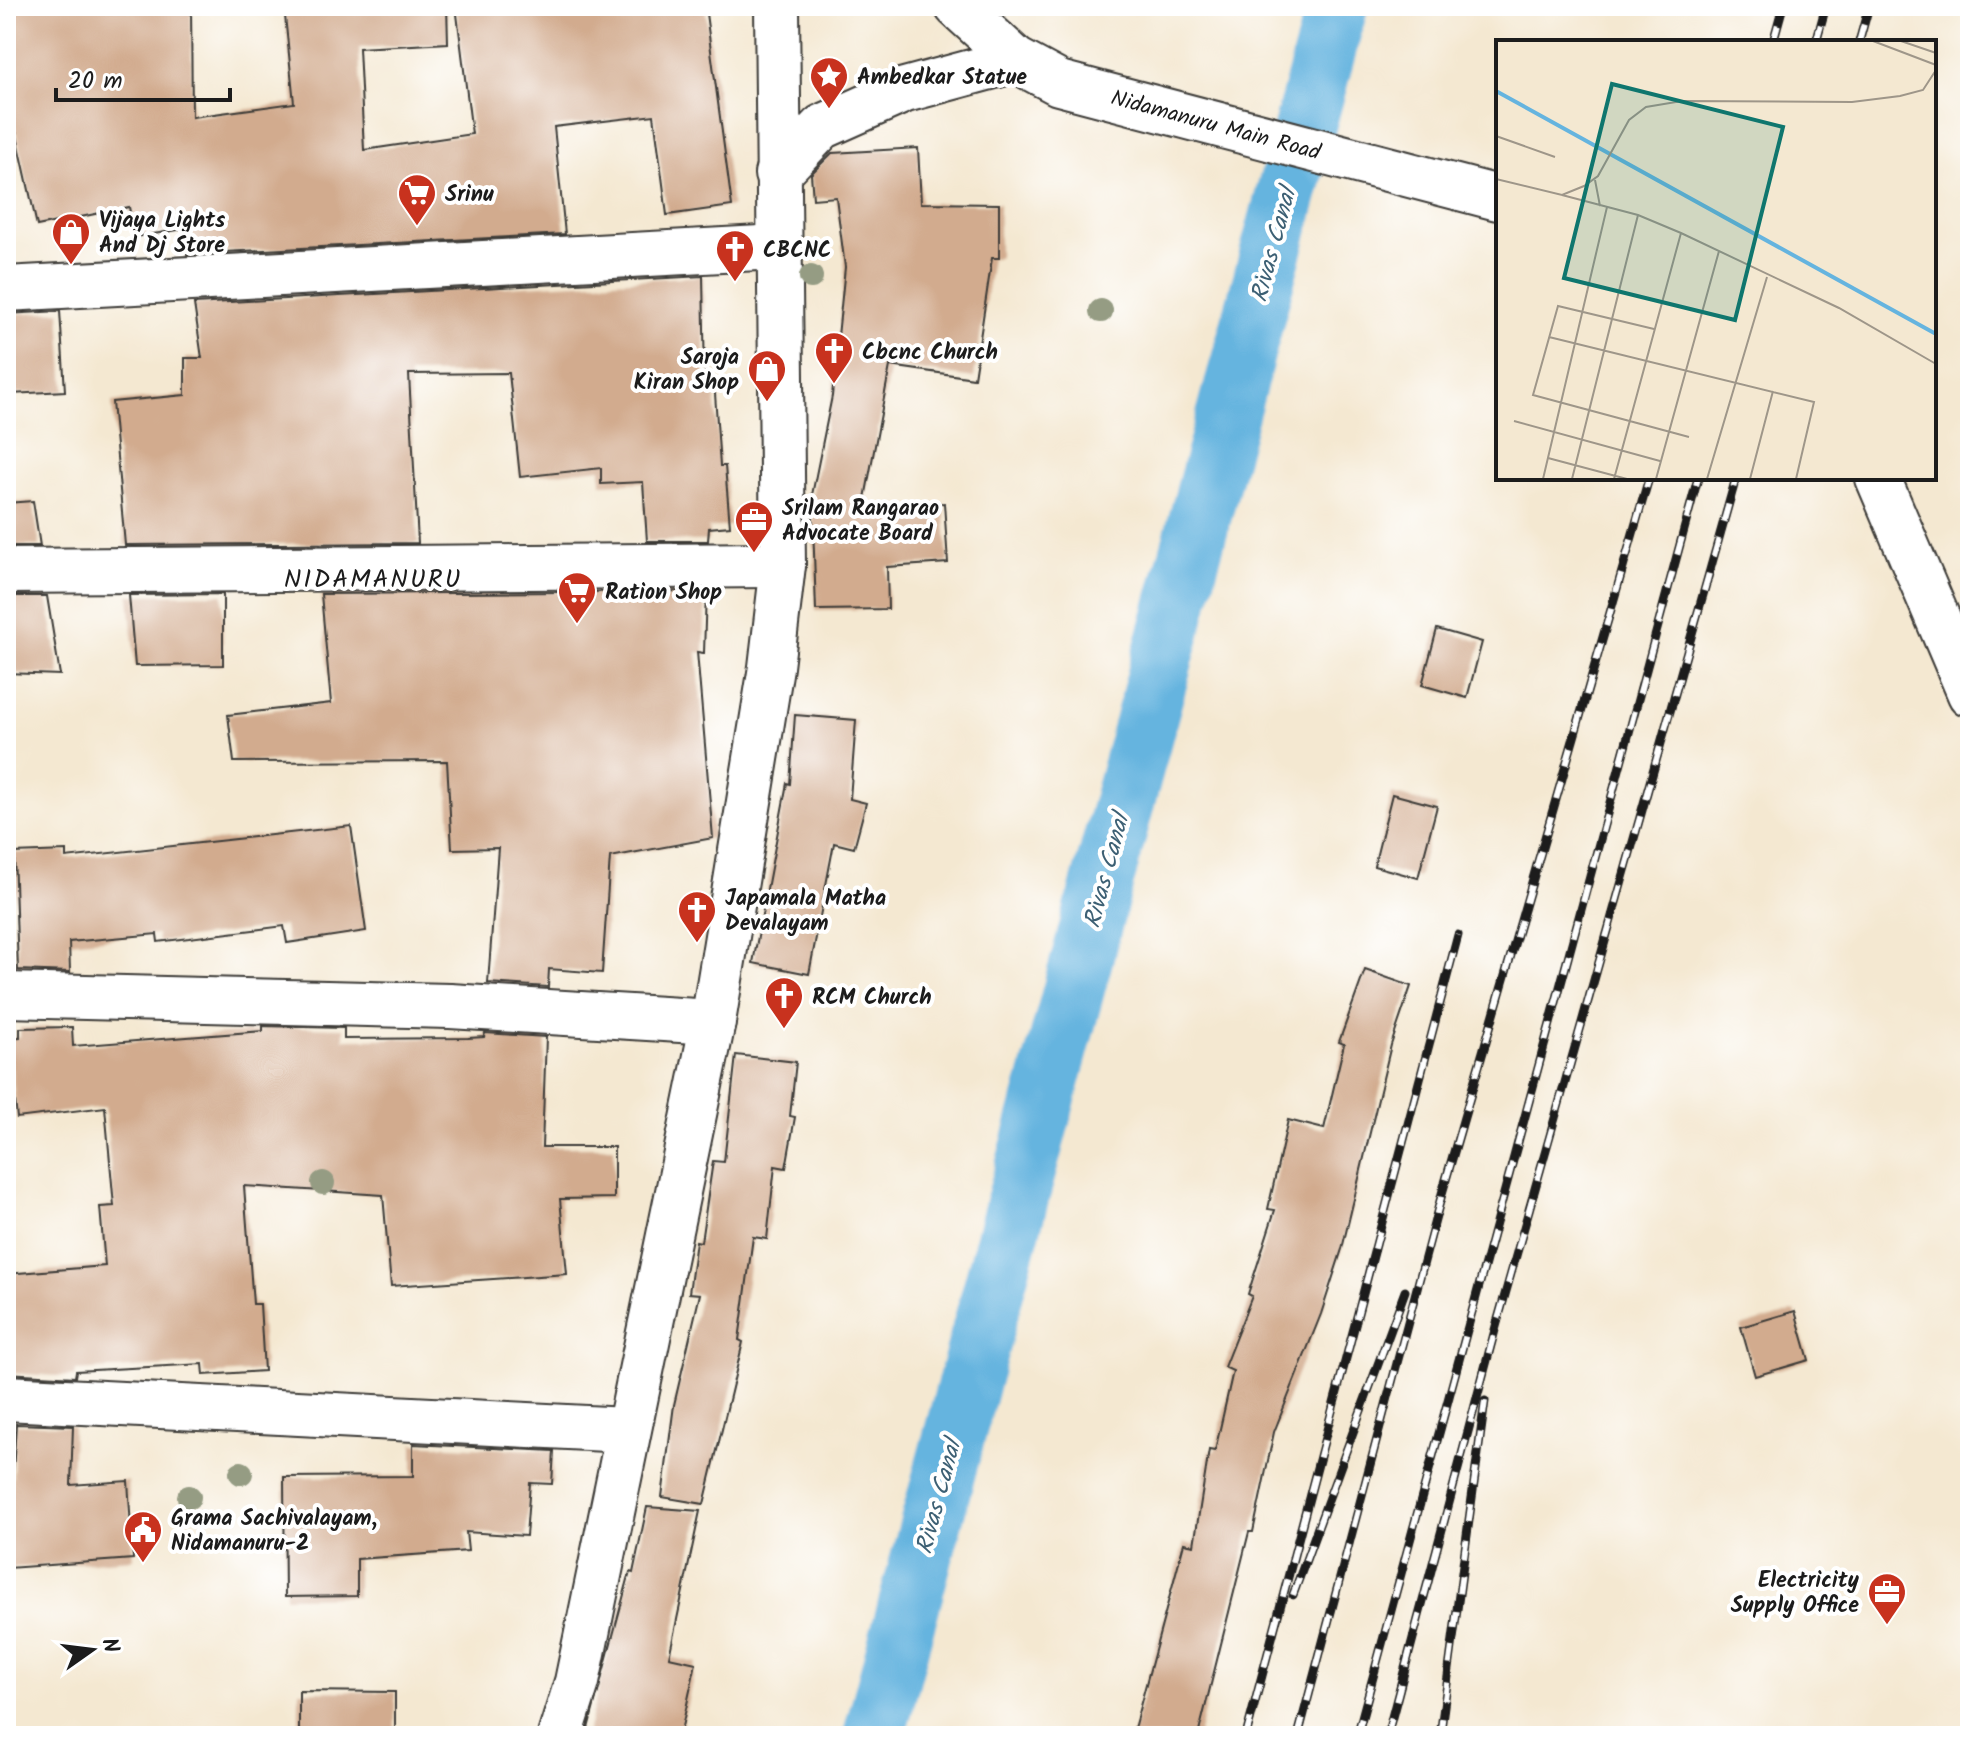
<svg xmlns="http://www.w3.org/2000/svg" width="1976" height="1742" font-family="Kalam,sans-serif">
	<rect width="100%" height="100%" fill="#fff"/>
	<filter id="ink" filterUnits="userSpaceOnUse"><feTurbulence type="fractalNoise" baseFrequency=".0125" numOctaves="2"/><feDisplacementMap in="SourceGraphic" scale="16" xChannelSelector="R" yChannelSelector="G"/><feConvolveMatrix kernelMatrix="1 2 1 2 8 2 1 2 1" color-interpolation-filters="sRGB"/></filter>
	<filter id="wash" filterUnits="userSpaceOnUse"><feTurbulence type="fractalNoise" baseFrequency=".006" numOctaves="4" result="noise"/><feDisplacementMap in="SourceGraphic" scale="32" xChannelSelector="R" yChannelSelector="G"/><feGaussianBlur stdDeviation="1.8" result="paint"/><feColorMatrix in="noise" values="0 0 0 0 0 0 0 0 0 0 0 0 0 0 0 0 0 1.4 0 .05"/><feComposite in="paint" operator="in"/></filter>
	<g filter="url(#wash)">
		<rect width="100%" height="100%" fill="#f4e8d1"/>
		<g fill="none" stroke-linecap="round" stroke-linejoin="round">
			<path stroke="#65b4df" stroke-width="62" d="M874,1736L1337,6"/>
		</g>
		<g id="blocks">
			<g fill="#d2ab8e">
				<path d="M6,6H191L192,117L294,103L284,6H447L448,43L359,48L364,150L472,134L456,6H705L732,206L667,215L654,115L554,127L565,234L187,254L184,229L135,237L129,207L37,226L6,87Z"/>
				<path d="M918,148L921,203L999,204V258H992L974,378L890,366L863,509L944,503L948,563L887,567L888,609L816,610L812,495L832,396L845,267L836,197L813,199L811,174L832,153Z"/>
				<path d="M703,276L705,380L714,379L720,466H725L730,526L709,528L708,541H647L643,482L601,484V468L520,477L509,373L409,374L418,543L125,545L112,402L185,395V358H202L194,304Z"/>
				<path d="M60,311L65,391L11,394L6,314Z"/>
				<path d="M33,501L40,546H6V503Z"/>
				<path d="M706,591L704,653L697,652L713,838L610,857L602,973L549,969L548,987L488,983L498,848L452,849L447,761L234,762L228,715L331,703L321,594Z"/>
				<path d="M223,594V665L135,666L129,595Z"/>
				<path d="M6,596H47L60,675L6,673Z"/>
				<path d="M1437,629L1482,642L1467,698L1422,685Z"/>
				<path d="M795,715L856,720L850,799L866,803L854,848L834,843L809,974L753,963L787,783L790,784Z"/>
				<path d="M1392,794L1437,806L1418,878L1374,866Z"/>
				<path d="M351,826L366,931L287,943L284,926L158,942L157,934L69,942L70,972L18,970L14,853L66,851V858Z"/>
				<path d="M1365,970L1411,986L1391,1045L1342,1249L1321,1314L1274,1432L1253,1532H1249L1198,1736H1132L1184,1543L1194,1545L1209,1450L1215,1451L1233,1371L1224,1367L1252,1296L1248,1294L1275,1210L1268,1209L1288,1120L1324,1129L1344,1044L1339,1042Z"/>
				<path d="M263,1026L344,1028V1039L468,1038L484,1037L485,1033L546,1037L542,1147H614V1198L560,1199L567,1274L391,1286L383,1195L244,1186L253,1304H260L264,1371L204,1375L203,1364L76,1371L75,1377L6,1373V1274L105,1266L100,1207L114,1206L105,1107L17,1118L8,1038L20,1037V1028L72,1027L73,1046L263,1031Z"/>
				<path d="M736,1055L796,1062L790,1116L795,1117L786,1168L775,1166L767,1239L753,1237L739,1340L743,1342L704,1504L662,1497L674,1405L700,1294L689,1293L696,1241L701,1242L713,1161L724,1162Z"/>
				<path d="M1795,1311L1809,1360L1755,1376L1741,1327Z"/>
				<path d="M16,1424L73,1426L71,1485L128,1481L133,1559L8,1568L6,1490L12,1489Z"/>
				<path d="M413,1444L554,1451L552,1484L530,1483L526,1536L466,1532L468,1551L357,1559V1596L285,1597L284,1477L413,1476Z"/>
				<path d="M647,1507L700,1511L669,1657L696,1663L680,1736H586L630,1572L633,1573Z"/>
				<path d="M299,1691L395,1692V1736H299Z"/>
			</g>
		</g>
	</g>
	<g filter="url(#ink)">
		<use href="#blocks" fill-opacity="0" stroke="#3c3b37" stroke-width="2"/>
		<g fill="none" stroke-linecap="round" stroke-linejoin="round">
			<g stroke="#3c3b37" stroke-width="48">
				<g id="minor">
					<path d="M777,174L822,127L905,90L1016,60"/>
					<path d="M6,289L778,247"/>
					<path d="M6,571L783,565"/>
					<path d="M6,995L450,1006L713,1022"/>
					<path d="M6,1398L626,1430"/>
					<path d="M560,1736L577,1682L713,1022L771,667L783,565L777,6"/>
				</g>
			</g>
			<g stroke="#3c3b37" stroke-width="48">
				<g id="major">
					<path d="M957,6L1016,60L1059,83L1498,198"/>
					<path d="M1878,478L1970,694"/>
				</g>
			</g>
			<use href="#minor" stroke="#fff" stroke-width="44"/>
			<use href="#major" stroke="#fff" stroke-width="44"/>
			<g stroke="#1c1c1c" stroke-width="9">
				<g id="rail">
					<path d="M1773,42L1783,6"/>
					<path d="M1816,42L1826,6"/>
					<path d="M1859,42L1869,6"/>
					<path d="M1293,1595L1405,1291"/>
					<path d="M1246,1736L1458,935"/>
					<path d="M1298,1736L1443,1190L1649,478"/>
					<path d="M1357,1736L1698,478"/>
					<path d="M1387,1736L1495,1330L1736,478"/>
					<path d="M1440,1736L1485,1401"/>
				</g>
			</g>
			<use href="#rail" stroke="#fff" stroke-width="6" stroke-dasharray="18" stroke-linecap="butt"/>
		</g>
		<g fill="#959c83">
			<circle cx="811" cy="277" r="12"/>
			<circle cx="1101" cy="311" r="12"/>
			<circle cx="323" cy="1183" r="12"/>
			<circle cx="241" cy="1473" r="12"/>
			<circle cx="189" cy="1497" r="12"/>
		</g>
	</g>
	<defs>
		<g id="sight-pin" transform="scale(2)"><path d="M0 17L-7.5 6A9.5 9.5 0 1 1 7.5 6Z" fill="#c8321e" stroke="#fff"/><path d="M0-6L1.8-2.2L6-1.7L2.9 1.2L3.7 5.4L0 3.3L-3.7 5.4L-2.9 1.2L-6-1.7L-1.8-2.2Z" fill="#fff"/></g>
		<g id="supermarket-pin" transform="scale(2)"><path d="M0 17L-7.5 6A9.5 9.5 0 1 1 7.5 6Z" fill="#c8321e" stroke="#fff"/><path d="M-6-5.5h2.5l.6 2H6L4.5 2H-2.5L-4.4-4H-6ZM-1.5 3.2a1.3 1.3 0 1 0 .1 0ZM3 3.2a1.3 1.3 0 1 0 .1 0Z" fill="#fff"/></g>
		<g id="shop-pin" transform="scale(2)"><path d="M0 17L-7.5 6A9.5 9.5 0 1 1 7.5 6Z" fill="#c8321e" stroke="#fff"/><path d="M-5-2.5h2.3a2.7 3.5 0 0 1 5.4 0H5L5.5 6h-11ZM-1.5-2.5h3a1.5 2.3 0 0 0-3 0Z" fill="#fff"/></g>
		<g id="church-pin" transform="scale(2)"><path d="M0 17L-7.5 6A9.5 9.5 0 1 1 7.5 6Z" fill="#c8321e" stroke="#fff"/><path d="M-1.2-6h2.4v3.5h3.3v2.4h-3.3V6h-2.4V-.1h-3.3v-2.4h3.3Z" fill="#fff"/></g>
		<g id="office-pin" transform="scale(2)"><path d="M0 17L-7.5 6A9.5 9.5 0 1 1 7.5 6Z" fill="#c8321e" stroke="#fff"/><path d="M-6-3h4V-5.5h4V-3h4V5H-6ZM-1-4.5V-3h2v-1.5ZM-6 0V1H6V0Z" fill="#fff"/></g>
		<g id="civic-pin" transform="scale(2)"><path d="M0 17L-7.5 6A9.5 9.5 0 1 1 7.5 6Z" fill="#c8321e" stroke="#fff"/><path d="M-.6-6.5H3V-4.5H.6V-3L4-1V1h2V6H-6V1h2V-1L-.6-3ZM-1.2 2.5V6h2.4V2.5Z" fill="#fff"/></g>
	</defs>
	<g fill-rule="evenodd">
		<use href="#sight-pin" x="829" y="76"/>
		<use href="#supermarket-pin" x="417" y="193"/>
		<use href="#shop-pin" x="71" y="232"/>
		<use href="#church-pin" x="735" y="249"/>
		<use href="#church-pin" x="834" y="351"/>
		<use href="#shop-pin" x="767" y="369"/>
		<use href="#office-pin" x="754" y="520"/>
		<use href="#supermarket-pin" x="577" y="591"/>
		<use href="#church-pin" x="697" y="910"/>
		<use href="#church-pin" x="784" y="996"/>
		<use href="#civic-pin" x="143" y="1530"/>
		<use href="#office-pin" x="1887" y="1592"/>
	</g>
	<g text-anchor="middle" stroke-width="8" stroke-linejoin="round" paint-order="stroke">
		<g font-size="22" font-weight="bold" fill="#1c1c1c" stroke="#fff" text-anchor="start">
			<text x="857" y="84">Ambedkar Statue</text>
			<text x="445" y="201">Srinu</text>
			<text x="99" y="227">Vijaya Lights<tspan x="99" dy="25">And Dj Store</tspan></text>
			<text x="763" y="257">CBCNC</text>
			<text x="862" y="359">Cbcnc Church</text>
			<text x="739" y="364" text-anchor="end">Saroja<tspan x="739" dy="25">Kiran Shop</tspan></text>
			<text x="782" y="515">Srilam Rangarao<tspan x="782" dy="25">Advocate Board</tspan></text>
			<text x="605" y="599">Ration Shop</text>
			<text x="725" y="905">Japamala Matha<tspan x="725" dy="25">Devalayam</tspan></text>
			<text x="812" y="1004">RCM Church</text>
			<text x="171" y="1525">Grama Sachivalayam,<tspan x="171" dy="25">Nidamanuru-2</tspan></text>
			<text x="1859" y="1587" text-anchor="end">Electricity<tspan x="1859" dy="25">Supply Office</tspan></text>
		</g>
		<g font-size="22" fill="#1c1c1c" stroke="#fff">
			<text transform="translate(1216 124) rotate(15)" y="8">Nidamanuru Main Road</text>
		</g>
		<g font-size="24" font-style="italic" fill="#3d6074" stroke="#fff">
			<text transform="translate(1273 245) rotate(-75)" y="8">Rivas Canal</text>
			<text transform="translate(1106 871) rotate(-75)" y="8">Rivas Canal</text>
			<text transform="translate(938 1497) rotate(-75)" y="8">Rivas Canal</text>
		</g>
		<g font-size="26" letter-spacing="2" fill="#1c1c1c" stroke="#fff">
			<text x="373" y="587">NIDAMANURU</text>
		</g>
	</g>
	<g transform="translate(1496 40)">
		<rect width="440" height="440" fill="#f4e8d1"/>
		<path fill="none" stroke="#65b4df" stroke-width="4" d="M0,51L440,294"/>
		<path fill="none" stroke="#9e9689" stroke-width="2" d="M377,1L440,25M405,1L440,13M0,96L59,117M0,139L66,155L88,146L102,136L133,80L150,67L186,61L356,62L404,56L427,50L440,30M99,140L104,166M66,155L142,175L185,193L343,268L440,324M158,289L62,266L37,355L193,397M53,297L318,362L300,439M18,381L164,421M52,418L131,439M47,439L111,167M76,439L142,175M118,439L185,193M160,439L223,211M211,439L271,237M254,439L277,351"/>
		<path fill="#0f766e" fill-opacity="0.15" stroke="#0f766e" stroke-width="4" d="M116,44L287,87L239,280L68,238Z"/>
		<rect width="440" height="440" fill="none" stroke="#1c1c1c" stroke-width="4"/>
	</g>
	<rect width="1976" height="1742" fill="none" stroke="#fff" stroke-width="32"/>
	<g transform="translate(92 1650) rotate(76)" stroke="#ffffff" stroke-width="6" paint-order="stroke">
	<path d="M0-6L14 30L0 20L-14 30Z" fill="#1c1c1c"/>
	<text y="-12" font-size="22" font-weight="bold" text-anchor="middle" fill="#1c1c1c">N</text>
	</g>
	<path d="M56 88v12h174v-12" fill="none" stroke="#1c1c1c" stroke-width="4"/>
	<text x="68" y="88" font-size="24" fill="#1c1c1c" stroke="#ffffff" stroke-width="6" paint-order="stroke">20 m</text>
</svg>
